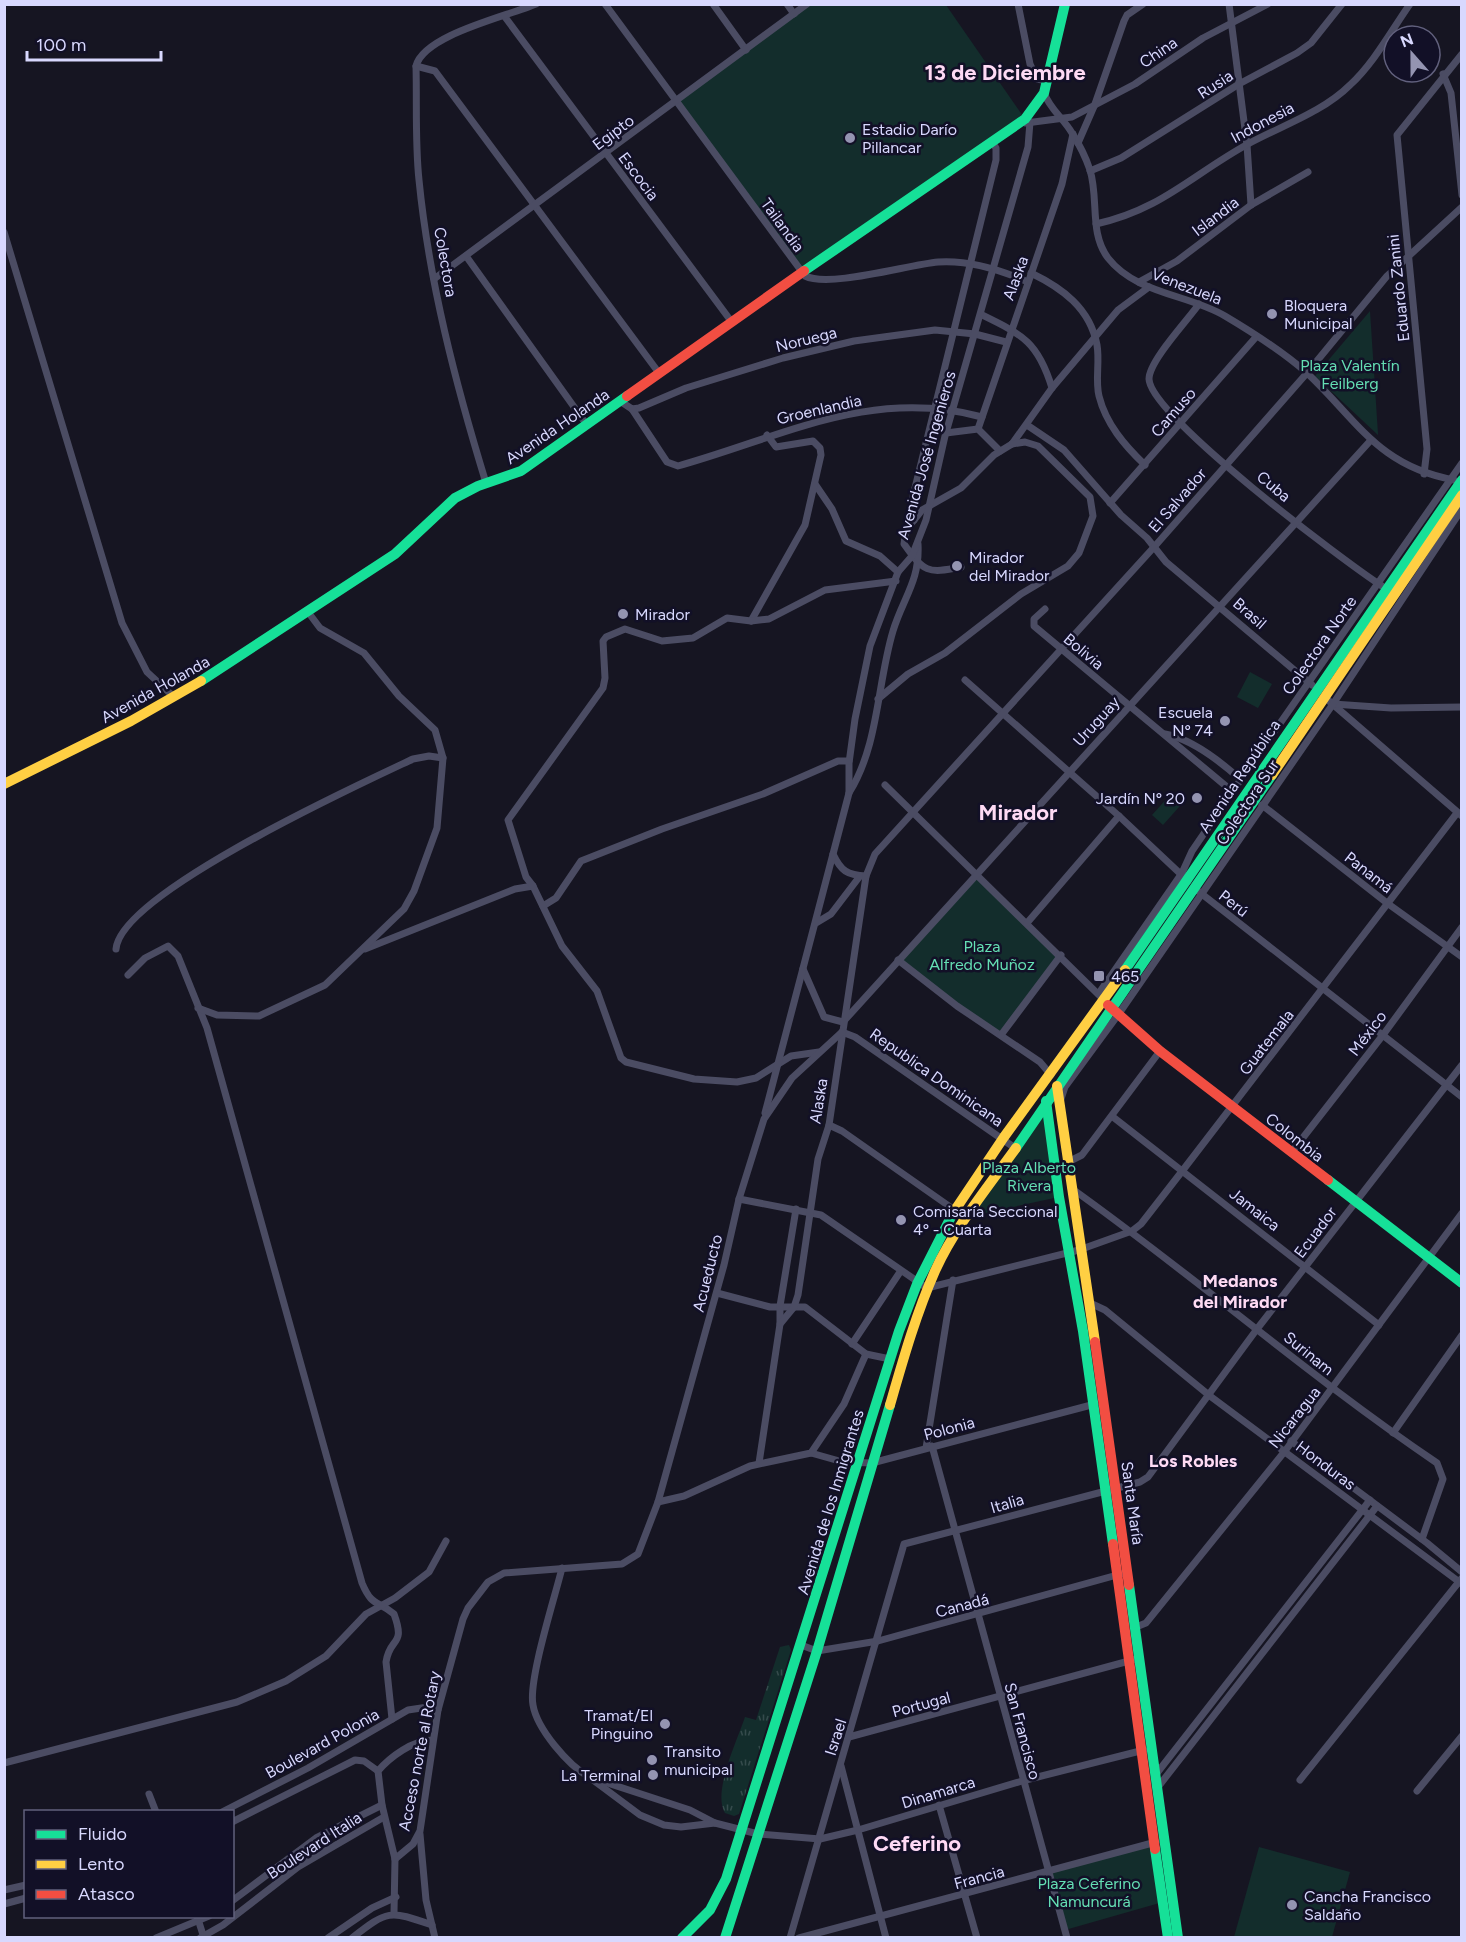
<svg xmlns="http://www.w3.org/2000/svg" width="1466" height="1942" font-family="Figtree,sans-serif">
	<defs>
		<pattern id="grass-tufts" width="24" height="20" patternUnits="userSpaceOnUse" patternTransform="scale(1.5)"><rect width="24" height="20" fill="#132d2c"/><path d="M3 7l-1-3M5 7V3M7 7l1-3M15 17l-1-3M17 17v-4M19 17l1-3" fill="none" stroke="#354b4c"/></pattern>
	</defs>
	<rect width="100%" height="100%" fill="#161522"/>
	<path fill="url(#grass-tufts)" d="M789,1645L791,1650L739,1814L734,1816L725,1813C712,1792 738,1739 745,1717L756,1720L780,1647Z"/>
	<g fill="#132d2c">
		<path d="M807,5H946L1025,119L802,273L676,102Z"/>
		<path d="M1370,311L1378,434V435L1315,376Z"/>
		<path d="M1250,672L1272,684L1258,708L1237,697Z"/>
		<path d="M1169,796L1180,806L1163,825L1152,815Z"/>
		<path d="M978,874L1061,955L1001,1035L898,960Z"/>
		<path d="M1047,1103L1059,1197L967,1217Z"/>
		<path d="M1154,1843L1163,1902L1065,1930L1049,1872Z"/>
		<path d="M1259,1847L1350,1872L1332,1937H1234Z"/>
	</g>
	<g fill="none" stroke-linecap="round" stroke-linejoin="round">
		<g stroke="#4b4c63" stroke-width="7">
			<path d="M605,4L805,276C829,288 907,265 938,262C967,260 1001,270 1028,282"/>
			<path d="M713,4L746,50"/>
			<path d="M787,4L794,14"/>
			<path d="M1018,4L1030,64L1037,79L1047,81"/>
			<path d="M1229,4L1247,145L1251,205"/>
			<path d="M505,17L731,321"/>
			<path d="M416,66L435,71L659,373"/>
			<path d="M1443,74L1451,93L1462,195"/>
			<path d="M1044,93C1050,109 1063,118 1072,133C1079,144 1086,158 1090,170C1099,199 1089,233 1108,258C1136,294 1188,294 1225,316C1252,332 1283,352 1307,373C1358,421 1378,466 1454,480"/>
			<path d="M1026,123L1072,117L1135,84L1203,38L1268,4"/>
			<path d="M1078,143L1095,104L1124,21L1127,15L1143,4"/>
			<path d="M1090,171L1121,158L1239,84L1297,53L1311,43L1342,4"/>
			<path d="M1096,224C1161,210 1193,174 1248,144C1281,126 1323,112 1350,85C1374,63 1391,31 1410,4"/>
			<path d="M4,232L122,623L147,672L174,697"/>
			<path d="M466,256L587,425"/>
			<path d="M1031,273C1062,288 1090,308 1097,345C1100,362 1095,380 1099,396C1106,424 1125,446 1145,465"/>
			<path d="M434,279L807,4"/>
			<path d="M1139,282L1177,261L1251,205L1308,172"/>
			<path d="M1199,304C1187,321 1149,361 1149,379C1150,416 1345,562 1382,586"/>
			<path d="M982,315C1023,335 1038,342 1052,388"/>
			<path d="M620,401L632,409L639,408L686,388L783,358L854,341L935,330L975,334L1006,342"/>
			<path d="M632,409L667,462L678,466C782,437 871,387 982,417"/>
			<path d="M1027,425L1064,450L1121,515L1147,538L1166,562L1312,685"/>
			<path d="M978,429L1062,184L1073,134"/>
			<path d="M946,433L978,429L1000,451"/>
			<path d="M1424,474L1427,449L1397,135L1462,54"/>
			<path d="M486,483C456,385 429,282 419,180C415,143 417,104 416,66C424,35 505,17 536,4"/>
			<path d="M815,484L832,509L846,541L880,556L898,572"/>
			<path d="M1110,503L1256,337"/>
			<path d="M914,520L912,500L996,160V148L992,142"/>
			<path d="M961,567C927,574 924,572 904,544L906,530L922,510L961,488L994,455L1012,444L1052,388L1118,310L1149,287"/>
			<path d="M1045,609L1034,619V626L1233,792"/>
			<path d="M751,621L805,525L821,455L820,448L813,441L776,447L767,435"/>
			<path d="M965,680L1119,816L1188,881"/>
			<path d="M878,699L908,674L945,653L1021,594L1068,566L1079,553L1093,516L1090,497L1038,446L1025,442L1012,444"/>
			<path d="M1329,701L1462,816"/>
			<path d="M1333,704L1391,708L1462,707"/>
			<path d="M1165,734C1192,739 1220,761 1241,780"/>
			<path d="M885,785L1101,997"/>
			<path d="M849,793C879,745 877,684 893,631C903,598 920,581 918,544"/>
			<path d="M1262,805L1387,903L1462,957"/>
			<path d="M866,876C847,875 841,871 833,854L849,793V763L855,719L870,646L898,572L912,556L926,520L945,436L1028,147L1030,122"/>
			<path d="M1198,891L1462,1097"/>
			<path d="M543,906L556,898L581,861L662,829L763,794L838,761H849"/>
			<path d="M816,923L831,914L860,876"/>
			<path d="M1027,923L1119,816"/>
			<path d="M116,949C121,893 358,785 413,759L429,756L443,758"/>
			<path d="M365,949L515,889L533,886"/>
			<path d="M898,960L957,1006L1040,1062L1051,1075"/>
			<path d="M803,969L824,1017L843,1022L1371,440"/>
			<path d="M128,975L145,958L168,946L178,956L207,1028L362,1583C372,1607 377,1600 394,1614C406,1647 390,1636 386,1662L392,1719"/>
			<path d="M1099,993L1182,873L1192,851L1248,769L1462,463"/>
			<path d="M198,1008L217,1015L259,1016L325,985L404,909L414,891L437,828L443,758L435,730L399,696L364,653L320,628L308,612"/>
			<path d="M842,1032L855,1037L1015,1148"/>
			<path d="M1001,1035L1061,955"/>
			<path d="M819,1052L791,1056L756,1078L737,1082L694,1079L626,1062L621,1058L597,991L562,946L533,886L526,877L508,820L603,688L605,678L603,641L606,637L625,629L662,641L693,638L727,618L751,621L769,619L825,590L896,581"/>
			<path d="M1061,1099L1065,1087L1118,1015L1333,704L1462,509"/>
			<path d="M765,1113L833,854"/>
			<path d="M1113,1117L1379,1325"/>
			<path d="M829,1125L842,1131L956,1211"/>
			<path d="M1291,1153L1383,1035L1462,927"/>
			<path d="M1068,1162L1082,1155L1160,1051"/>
			<path d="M1071,1188C1196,1277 1311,1378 1437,1463L1443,1479L1422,1539"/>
			<path d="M739,1199L821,1215L927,1288L1079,1250L1132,1231L1141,1224L1183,1170L1457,813"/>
			<path d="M717,1293L770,1307H805L866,1354L890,1359"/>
			<path d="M1088,1302L1105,1310L1210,1396L1462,1584"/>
			<path d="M780,1324V1306L796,1209"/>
			<path d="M852,1344L900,1272"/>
			<path d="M1393,1433L1462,1335"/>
			<path d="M1291,1441L1427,1543L1462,1572"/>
			<path d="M932,1446L1067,1938"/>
			<path d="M926,1448L953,1280"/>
			<path d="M811,1453L843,1462L872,1463L1095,1404"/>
			<path d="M759,1463L780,1324L794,1307L798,1295L818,1159L829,1125L866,876L875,854L1155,546L1307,373L1387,276L1462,207"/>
			<path d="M658,1502L684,1496L750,1466L811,1453L844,1404L866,1354"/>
			<path d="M562,1568C555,1597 528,1680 533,1705C537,1729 568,1765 589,1777L690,1810L715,1823"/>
			<path d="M1136,1627L1146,1623L1285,1451L1462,1213"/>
			<path d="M801,1645L817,1651L878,1641L1128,1572"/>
			<path d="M849,1737L1140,1658"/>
			<path d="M4,1763L237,1702L286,1681L326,1656L366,1614L395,1598L429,1572L446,1541"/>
			<path d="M841,1766L886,1938"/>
			<path d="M1157,1773L1370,1500"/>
			<path d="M589,1777L640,1815L664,1825L681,1827L715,1823L758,1834L820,1839L858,1830L1022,1781L1144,1750"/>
			<path d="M1300,1780L1462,1578"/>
			<path d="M1158,1787L1377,1506"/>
			<path d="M1417,1791L1462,1736"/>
			<path d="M149,1794L156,1812"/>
			<path d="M939,1805L977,1938"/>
			<path d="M222,1812L308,1768L408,1710L428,1707L438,1710"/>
			<path d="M232,1822L355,1760L364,1761L378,1771"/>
			<path d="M420,1834L426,1900L435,1938"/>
			<path d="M395,1859L413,1844L420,1831L438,1710L463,1619L468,1608L488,1582L504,1573L622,1564L638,1554L658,1502L724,1265L739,1199L764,1119L792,1078L842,1032"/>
			<path d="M4,1890L26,1885"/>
			<path d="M232,1901L316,1838L382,1805"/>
			<path d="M4,1904L26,1898"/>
			<path d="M394,1913L395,1859L382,1805L378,1771C390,1757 413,1740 432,1740"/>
			<path d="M197,1916L204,1938"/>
			<path d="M156,1938L209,1916"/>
			<path d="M200,1938L223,1925L298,1867L384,1817"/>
			<path d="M328,1938L372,1908L396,1897"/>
			<path d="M352,1938C388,1910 389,1910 432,1925"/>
			<path d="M790,1938L904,1544L1140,1482L1148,1477L1257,1329L1462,1065"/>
			<path d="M799,1938L1156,1842"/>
		</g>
		<g stroke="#16e098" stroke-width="10">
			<path d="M804,271L1025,119L1044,93L1065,4"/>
			<path d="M201,681L395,554L455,498L478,486L521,471L627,396"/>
			<path d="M1125,970L1462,480"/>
			<path d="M1046,1101L1059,1197L1083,1331L1113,1544"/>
			<path d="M1016,1148L1272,775"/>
			<path d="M1328,1180L1462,1283"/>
			<path d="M1129,1585L1178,1938"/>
			<path d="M1155,1849L1168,1938"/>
			<path d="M682,1938L710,1910L726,1879L899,1331L917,1284L953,1213"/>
			<path d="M725,1938L817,1651L890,1405"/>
		</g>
		<g stroke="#ffcf43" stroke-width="10">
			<path d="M1272,775L1462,495"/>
			<path d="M4,784L131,721L201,681"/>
			<path d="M1057,1086L1095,1342"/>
			<path d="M953,1213L1004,1137L1125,970"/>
			<path d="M890,1405C903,1360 916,1314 935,1271C955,1227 988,1187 1016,1148"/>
		</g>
		<g stroke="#f24e42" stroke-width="10">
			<path d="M627,396L804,271"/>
			<path d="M1108,1005L1160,1051L1328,1180"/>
			<path d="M1095,1342L1129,1585"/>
			<path d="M1113,1544L1155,1849"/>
		</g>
	</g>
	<g fill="#9494b1" stroke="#121027" stroke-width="2">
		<circle cx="850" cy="138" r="6"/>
		<circle cx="1272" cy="314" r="6"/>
		<circle cx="957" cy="566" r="6"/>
		<circle cx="623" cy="614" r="6"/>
		<circle cx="1225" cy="721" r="6"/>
		<circle cx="1197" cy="798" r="6"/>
		<rect x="1093" y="970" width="12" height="12" rx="3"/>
		<circle cx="901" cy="1220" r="6"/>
		<circle cx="665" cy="1724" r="6"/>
		<circle cx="652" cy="1760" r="6"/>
		<circle cx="653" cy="1775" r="6"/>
		<circle cx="1292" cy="1905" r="6"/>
	</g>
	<g text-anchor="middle" stroke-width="5" stroke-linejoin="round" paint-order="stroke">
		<g font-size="16" fill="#d8d8fe" stroke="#121027">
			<text transform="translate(1158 52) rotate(-34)" y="6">China</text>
			<text transform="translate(1215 84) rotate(-33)" y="6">Rusia</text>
			<text transform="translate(1262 122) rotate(-28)" y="6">Indonesia</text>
			<text transform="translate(613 132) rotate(-37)" y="6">Egipto</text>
			<text transform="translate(639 176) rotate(53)" y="6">Escocia</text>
			<text transform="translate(1215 216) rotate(-37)" y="6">Islandia</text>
			<text transform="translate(783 225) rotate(54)" y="6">Tailandia</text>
			<text transform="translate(446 262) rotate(80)" y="6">Colectora</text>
			<text transform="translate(1015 278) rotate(-70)" y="6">Alaska</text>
			<text transform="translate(1187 286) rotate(21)" y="6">Venezuela</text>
			<text transform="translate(1398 288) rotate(-96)" y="6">Eduardo Zanini</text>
			<text transform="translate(806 339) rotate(-14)" y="6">Noruega</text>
			<text transform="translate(819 409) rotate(-13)" y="6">Groenlandia</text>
			<text transform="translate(1173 412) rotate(-49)" y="6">Camuso</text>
			<text transform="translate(557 426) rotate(-34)" y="6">Avenida Holanda</text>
			<text transform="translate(926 455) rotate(-74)" y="6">Avenida José Ingenieros</text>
			<text transform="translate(1274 486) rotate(40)" y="6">Cuba</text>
			<text transform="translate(1177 500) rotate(-49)" y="6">El Salvador</text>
			<text transform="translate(1250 613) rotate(41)" y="6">Brasil</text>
			<text transform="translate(1319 645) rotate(-55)" y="6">Colectora Norte</text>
			<text transform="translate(1084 651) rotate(40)" y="6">Bolivia</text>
			<text transform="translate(155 689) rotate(-29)" y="6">Avenida Holanda</text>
			<text transform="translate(1096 721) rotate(-48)" y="6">Uruguay</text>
			<text transform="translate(1239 776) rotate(-56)" y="6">Avenida República</text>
			<text transform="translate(1247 802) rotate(-56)" y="6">Colectora Sur</text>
			<text transform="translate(1369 872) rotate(38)" y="6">Panamá</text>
			<text transform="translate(1234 903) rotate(38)" y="6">Perú</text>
			<text transform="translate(1367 1033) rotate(-53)" y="6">México</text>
			<text transform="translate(1266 1042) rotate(-52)" y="6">Guatemala</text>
			<text transform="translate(937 1077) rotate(35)" y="6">Republica Dominicana</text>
			<text transform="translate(818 1101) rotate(-81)" y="6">Alaska</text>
			<text transform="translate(1295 1137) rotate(38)" y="6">Colombia</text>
			<text transform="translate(1255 1209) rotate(38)" y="6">Jamaica</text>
			<text transform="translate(1315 1232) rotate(-53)" y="6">Ecuador</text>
			<text transform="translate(707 1273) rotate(-76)" y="6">Acueducto</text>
			<text transform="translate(1309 1353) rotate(39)" y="6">Surinam</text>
			<text transform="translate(1294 1417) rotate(-52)" y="6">Nicaragua</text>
			<text transform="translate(949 1428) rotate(-15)" y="6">Polonia</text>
			<text transform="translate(1326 1465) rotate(37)" y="6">Honduras</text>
			<text transform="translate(830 1502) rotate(-73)" y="6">Avenida de los Inmigrantes</text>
			<text transform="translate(1007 1503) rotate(-16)" y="6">Italia</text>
			<text transform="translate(1133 1503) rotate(82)" y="6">Santa María</text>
			<text transform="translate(962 1605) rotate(-15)" y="6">Canadá</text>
			<text transform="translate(921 1704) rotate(-15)" y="6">Portugal</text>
			<text transform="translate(1023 1731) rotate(75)" y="6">San Francisco</text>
			<text transform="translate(835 1737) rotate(-72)" y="6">Israel</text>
			<text transform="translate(322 1743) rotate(-29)" y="6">Boulevard Polonia</text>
			<text transform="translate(419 1751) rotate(-79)" y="6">Acceso norte al Rotary</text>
			<text transform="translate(938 1792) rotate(-17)" y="6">Dinamarca</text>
			<text transform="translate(314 1845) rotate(-33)" y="6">Boulevard Italia</text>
			<text transform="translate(979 1877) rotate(-15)" y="6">Francia</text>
		</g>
		<g font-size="16" fill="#d8d8fe" stroke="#121027" text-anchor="start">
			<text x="862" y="135">Estadio Darío<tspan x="862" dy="18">Pillancar</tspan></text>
			<text x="1284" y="311">Bloquera<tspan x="1284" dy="18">Municipal</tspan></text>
			<text x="969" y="563">Mirador<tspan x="969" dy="18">del Mirador</tspan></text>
			<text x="635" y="620">Mirador</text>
			<text x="1213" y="718" text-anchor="end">Escuela<tspan x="1213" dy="18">Nº 74</tspan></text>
			<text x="1185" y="804" text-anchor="end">Jardín Nº 20</text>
			<text x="1111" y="982">465</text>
			<text x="913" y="1217">Comisaría Seccional<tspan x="913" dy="18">4º - Cuarta</tspan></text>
			<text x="653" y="1721" text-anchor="end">Tramat/El<tspan x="653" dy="18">Pinguino</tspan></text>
			<text x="664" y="1757">Transito<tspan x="664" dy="18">municipal</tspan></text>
			<text x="641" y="1781" text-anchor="end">La Terminal</text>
			<text x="1304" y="1902">Cancha Francisco<tspan x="1304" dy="18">Saldaño</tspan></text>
		</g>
		<g font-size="16" fill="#64deb3" stroke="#121027">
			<text x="1350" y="371">Plaza Valentín<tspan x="1350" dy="18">Feilberg</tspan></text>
			<text x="982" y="952">Plaza<tspan x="982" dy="18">Alfredo Muñoz</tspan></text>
			<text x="1029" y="1173">Plaza Alberto<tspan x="1029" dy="18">Rivera</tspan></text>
			<text x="1089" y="1889">Plaza Ceferino<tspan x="1089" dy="18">Namuncurá</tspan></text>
		</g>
		<g font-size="18" font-weight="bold" fill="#fedaf4" stroke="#121027">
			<text x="1240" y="1287">Medanos<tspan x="1240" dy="21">del Mirador</tspan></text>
			<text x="1193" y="1467">Los Robles</text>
		</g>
		<g font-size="22" font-weight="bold" fill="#fedaf4" stroke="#121027">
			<text x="1005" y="80">13 de Diciembre</text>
			<text x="1018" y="820">Mirador</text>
			<text x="917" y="1851">Ceferino</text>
		</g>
	</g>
	<rect width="1466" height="1942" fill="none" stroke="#d8d8fe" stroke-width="12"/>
	<rect x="24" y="1810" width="210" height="108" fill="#121027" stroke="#61607d" stroke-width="1.5"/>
	<rect x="36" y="1830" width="30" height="9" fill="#16e098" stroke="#61607d" stroke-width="1.5"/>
	<text x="78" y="1840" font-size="18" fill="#d8d8fe">Fluido</text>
	<rect x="36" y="1860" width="30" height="9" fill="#ffcf43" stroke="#61607d" stroke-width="1.5"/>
	<text x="78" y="1870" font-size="18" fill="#d8d8fe">Lento</text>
	<rect x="36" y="1890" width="30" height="9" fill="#f24e42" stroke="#61607d" stroke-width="1.5"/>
	<text x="78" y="1900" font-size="18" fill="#d8d8fe">Atasco</text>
	<g transform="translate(1412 54) rotate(339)"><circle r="28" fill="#121027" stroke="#61607d" stroke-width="1.5"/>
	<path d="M0-4.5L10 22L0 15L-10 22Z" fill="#9494b1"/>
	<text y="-9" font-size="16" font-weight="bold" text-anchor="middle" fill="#d8d8fe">N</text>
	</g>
	<path d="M27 51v9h134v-9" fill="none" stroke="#d8d8fe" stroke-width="3"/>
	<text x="36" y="51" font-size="18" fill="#d8d8fe" stroke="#121027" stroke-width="4.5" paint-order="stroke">100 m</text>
</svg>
